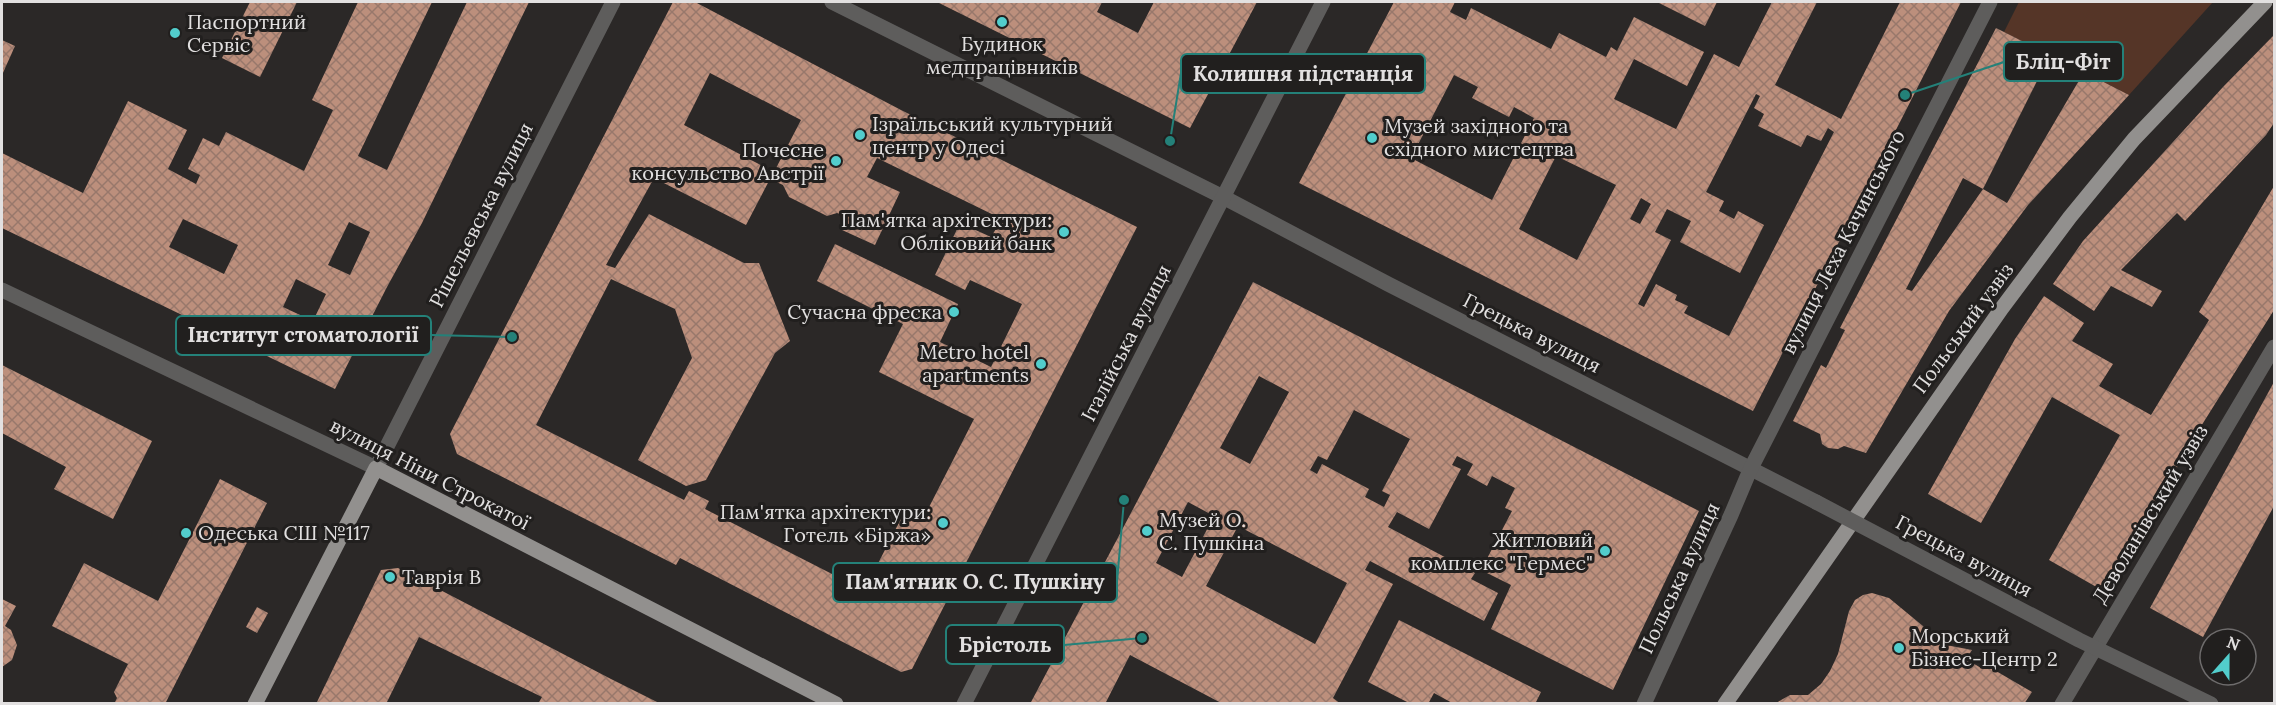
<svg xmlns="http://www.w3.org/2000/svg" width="2276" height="705" font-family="Lora,serif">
	<defs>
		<pattern id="building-cross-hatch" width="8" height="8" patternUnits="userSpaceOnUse" patternTransform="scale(1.5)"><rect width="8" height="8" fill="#bc8f7c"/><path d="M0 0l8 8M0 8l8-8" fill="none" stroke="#98786b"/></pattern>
	</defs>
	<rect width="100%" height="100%" fill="#2b2827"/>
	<path fill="#553527" d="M2019,2H2213L2129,95L2004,32Z"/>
	<g fill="url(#building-cross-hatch)" fill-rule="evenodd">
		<path d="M250,2H297L260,77L222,58Z"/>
		<path d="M358,2H432L358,156L387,170L467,2H529L422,223L387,287L335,389L2,228V153L83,193L128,101L187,130L168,169L196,184L200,175L188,169L203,138L219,146L226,132L304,171L333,110L312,100ZM183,219L238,245L224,274L169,247ZM349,222L370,232L350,275L328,265ZM296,279L326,294L313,321L283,307Z"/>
		<path d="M673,2H695L901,110L1137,227L912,669L901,672L680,558L676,565L457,454L450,434ZM710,73L801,120L774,172L684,125ZM877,158L1002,219L991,237L960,223L935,275L965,290L970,280L1022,304L991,367L940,342L958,304L835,244L817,281L903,324L879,372L974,419L924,517L906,509L870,579L889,588L883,600L705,509L709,501L689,491L684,500L536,425L611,279L675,309L692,358L638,460L686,486L706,480L775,353L790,341L759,263H744L649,214L615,268L606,265L654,178L746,225L770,179L783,185L789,197L827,216L837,213L847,217L842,230L875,245L900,192L867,177Z"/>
		<path d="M937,2H1102L1097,12L1138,33L1154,2H1257L1190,128Z"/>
		<path d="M1394,2H1455L1450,12L1466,20L1471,8L1551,49L1559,33L1606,57L1611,47L1617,51L1634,17L1704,52L1687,86L1634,59L1614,99L1676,129L1714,54L1739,67L1772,2H1817L1775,85L1841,119L1900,2H1961L1753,411L1299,183ZM1454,75L1478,87L1472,98L1509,117L1514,107L1534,118L1492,200L1411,158ZM1756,94L1760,96L1754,108L1764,114L1758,126L1801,147L1807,135L1821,141L1828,128L1834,132L1729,336L1684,313L1688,306L1675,300L1677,295L1656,284L1644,307L1638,304L1671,240L1655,232L1667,209L1691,221L1680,242L1740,273L1764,225L1738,211L1734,219L1719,211L1724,201L1706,192ZM1556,156L1616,185L1577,260L1519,229ZM1641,198L1651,204L1640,224L1630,219Z"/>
		<path d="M1657,2H1717L1705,26Z"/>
		<path d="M1996,28L2050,55L1983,189L1963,178L1906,289L1912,291L1983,189L2007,203L2084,72L2129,95L2028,205L1949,311L1866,453L1844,446L1838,449L1828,448L1822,444L1820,434L1793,421L1821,365L1826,368L1845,330L1840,328Z"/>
		<path d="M2274,35V123L2266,135L2185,221L2177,213L2121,270L2162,291L2152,307L2111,286L2094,311L2053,284L2083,241L2223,87Z"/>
		<path d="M2,40L15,46L2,75Z"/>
		<circle cx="1170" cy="141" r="5"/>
		<path d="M2274,186V310L2193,439L2107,593L2049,560L2120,435L2052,397L1981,523L1928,494L2015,339L2044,296L2084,323L2072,341L2113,364L2099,386L2151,415L2209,320L2199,312Z"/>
		<path d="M1253,282L1699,511L1613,690L1491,629L1511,585L1481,570L1512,511L1505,508L1515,488L1492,476L1487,486L1467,475L1473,464L1457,456L1452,465L1461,469L1429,529L1397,512L1388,527L1475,573L1471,579L1498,593L1484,621L1370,561L1365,570L1393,584L1333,698L1341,704H1223L1130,655L1105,704H1030ZM1259,376L1289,392L1250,464L1220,448ZM1354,410L1410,439L1382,491L1390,495L1384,507L1365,497L1369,489L1322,464L1317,474L1310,470L1318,456L1327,460ZM1188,502L1214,516L1182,577L1156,563ZM1238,526L1347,583L1315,644L1206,586Z"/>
		<path d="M2,365L152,441L113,519L54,489L66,467L2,433Z"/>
		<path d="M2274,382V506L2203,637L2150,608Z"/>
		<path d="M220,479L267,503L165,704H114L117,698L114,692L128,664L52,626L84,563L158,601Z"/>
		<path d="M398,568L611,679L661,704H538L542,697L419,637L386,704H316L381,570Z"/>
		<path d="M1872,593L1889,598L1946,645L1972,650L1966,659L1981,668L1984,664L2032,692L2024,704H1774L1790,695H1808L1821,684L1830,671L1838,654L1849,611L1855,600L1863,595Z"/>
		<path d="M2,599L16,606L5,626L11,630L17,645L12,660L2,667Z"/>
		<path d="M257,607L268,613L257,633L246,627Z"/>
		<path d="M1399,620L1541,692L1535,704H1454L1434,693L1428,704H1411L1368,682Z"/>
	</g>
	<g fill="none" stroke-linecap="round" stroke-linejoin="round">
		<g stroke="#5e5d5c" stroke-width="15">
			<path d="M832,2L1223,197L1388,284L1816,502"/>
			<path d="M2,290L376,468L613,2"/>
			<path d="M964,704L1323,2"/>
			<path d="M1644,704L1731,515L1750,470L1990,2"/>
			<path d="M2062,704L2274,347"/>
		</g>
		<g stroke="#92908e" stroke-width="15">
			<path d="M255,704L376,468L836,704"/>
			<path d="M1725,704L2002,308L2070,217L2134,139L2265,2"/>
		</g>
		<path stroke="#5e5d5c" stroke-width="15" d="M1816,502L2079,640L2211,704"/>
	</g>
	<g fill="#52cdcc" stroke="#211f1e" stroke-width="2">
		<circle cx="1002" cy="22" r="6"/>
		<circle cx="175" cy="33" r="6"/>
		<circle cx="860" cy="135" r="6"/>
		<circle cx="1372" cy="138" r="6"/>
		<circle cx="836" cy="161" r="6"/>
		<circle cx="1064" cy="232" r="6"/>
		<circle cx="954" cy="312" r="6"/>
		<circle cx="1041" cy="364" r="6"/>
		<circle cx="943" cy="523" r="6"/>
		<circle cx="1147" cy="531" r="6"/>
		<circle cx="186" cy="533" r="6"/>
		<circle cx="1605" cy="551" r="6"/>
		<circle cx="390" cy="577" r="6"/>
		<circle cx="1899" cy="648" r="6"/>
	</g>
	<g text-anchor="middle" stroke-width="6" stroke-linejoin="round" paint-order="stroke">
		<g font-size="20" fill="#e2e0e0" stroke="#211f1e" text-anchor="start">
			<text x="187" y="29">Паспортний<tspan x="187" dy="23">Сервіс</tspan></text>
			<text x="1002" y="51" text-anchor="middle">Будинок<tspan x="1002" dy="23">медпрацівників</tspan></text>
			<text x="872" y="131">Ізраїльський культурний<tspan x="872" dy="23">центр у Одесі</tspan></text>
			<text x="1384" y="133">Музей західного та<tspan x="1384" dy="23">східного мистецтва</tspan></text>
			<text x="824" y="157" text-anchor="end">Почесне<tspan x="824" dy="23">консульство Австрії</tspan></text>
			<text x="1052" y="227" text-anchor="end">Пам'ятка архітектури:<tspan x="1052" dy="23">Обліковий банк</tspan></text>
			<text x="942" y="319" text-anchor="end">Сучасна фреска</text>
			<text x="1029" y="359" text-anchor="end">Metro hotel<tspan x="1029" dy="23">apartments</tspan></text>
			<text x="931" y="519" text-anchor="end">Пам'ятка архітектури:<tspan x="931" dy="23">Готель «Біржа»</tspan></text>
			<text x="1159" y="527">Музей О.<tspan x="1159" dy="23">С. Пушкіна</tspan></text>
			<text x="198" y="540">Одеська СШ №117</text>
			<text x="1593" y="547" text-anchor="end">Житловий<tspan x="1593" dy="23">комплекс "Гермес"</tspan></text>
			<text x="402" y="584">Таврія В</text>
			<text x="1911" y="643">Морський<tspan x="1911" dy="23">Бізнес-Центр 2</tspan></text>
		</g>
		<g font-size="20" fill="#e2e0e0" stroke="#211f1e">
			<text transform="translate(481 215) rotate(-63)" y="7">Рішельєвська вулиця</text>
			<text transform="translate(1843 242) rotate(-63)" y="7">вулиця Леха Качинського</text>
			<text transform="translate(1963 328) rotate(-54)" y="7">Польський узвіз</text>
			<text transform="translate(1532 333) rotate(27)" y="7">Грецька вулиця</text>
			<text transform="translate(1126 343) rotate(-63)" y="7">Італійська вулиця</text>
			<text transform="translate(430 474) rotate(27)" y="7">вулиця Ніни Строкатої</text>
			<text transform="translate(2150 514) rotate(-59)" y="7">Деволанівський узвіз</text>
			<text transform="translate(1964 556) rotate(28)" y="7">Грецька вулиця</text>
			<text transform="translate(1679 578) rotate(-65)" y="7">Польська вулиця</text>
		</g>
	</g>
	<path fill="none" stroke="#248179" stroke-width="2" d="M1905 95L2004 62M1170 141L1181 73M512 337L431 335M1124 500L1117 582M1142 638L1064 645"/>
	<g fill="#248179" stroke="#211f1e" stroke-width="2">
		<circle cx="1905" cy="95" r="6"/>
		<circle cx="1170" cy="141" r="6"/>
		<circle cx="512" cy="337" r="6"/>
		<circle cx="1124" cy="500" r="6"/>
		<circle cx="1142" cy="638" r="6"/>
	</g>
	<g fill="#211f1e" stroke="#248179" stroke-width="2">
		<rect x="2004" y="42" width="119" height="39" rx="6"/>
		<rect x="1181" y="54" width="244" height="39" rx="6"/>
		<rect x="176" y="316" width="255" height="39" rx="6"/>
		<rect x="833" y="563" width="284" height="39" rx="6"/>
		<rect x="946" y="625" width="118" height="39" rx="6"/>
	</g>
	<g font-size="21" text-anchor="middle" font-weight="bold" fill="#e2e0e0">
		<text x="2063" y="69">Бліц-Фіт</text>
		<text x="1303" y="81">Колишня підстанція</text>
		<text x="303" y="342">Інститут стоматології</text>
		<text x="975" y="589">Пам'ятник О. С. Пушкіну</text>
		<text x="1005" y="652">Брістоль</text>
	</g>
	<rect width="2276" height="705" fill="none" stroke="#e2e0e0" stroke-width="6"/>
	<g transform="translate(2228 657) rotate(21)"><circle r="28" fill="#211f1e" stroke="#6e6c6c" stroke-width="1.5"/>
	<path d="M0-4.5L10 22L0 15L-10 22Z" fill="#52cdcc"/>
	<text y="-9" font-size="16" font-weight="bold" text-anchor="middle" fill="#e2e0e0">N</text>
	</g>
</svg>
